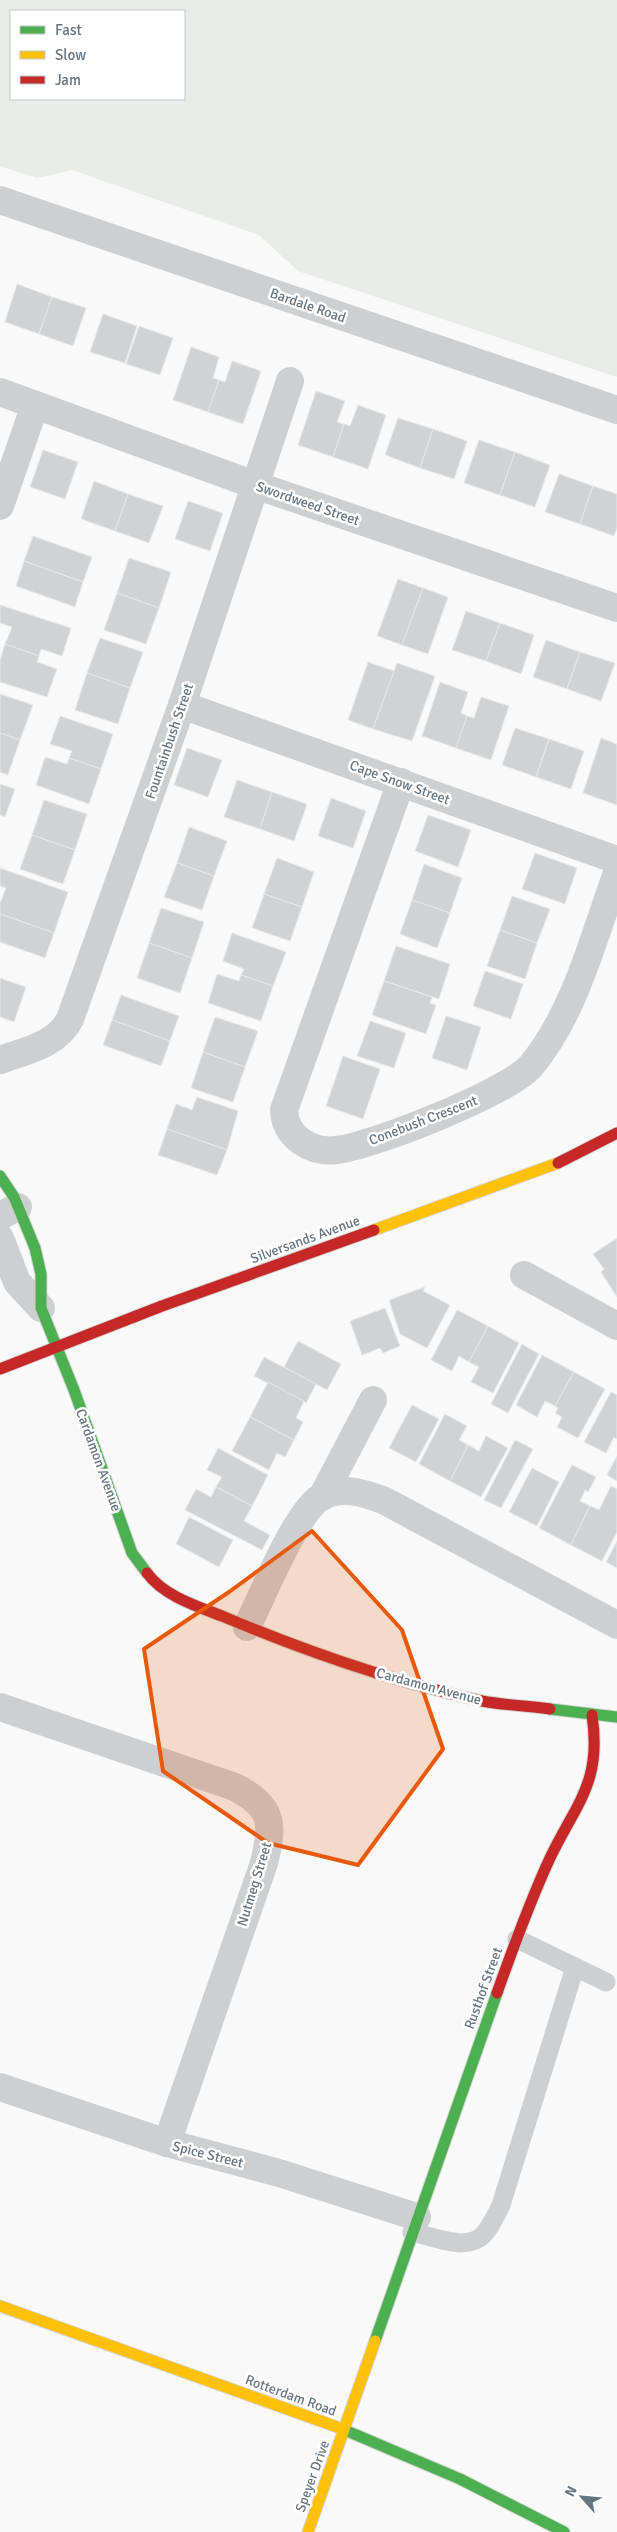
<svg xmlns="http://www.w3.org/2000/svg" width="617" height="2532" font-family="Signika,sans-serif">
	<rect width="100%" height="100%" fill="#f9f9f9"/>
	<path fill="#e8ebe6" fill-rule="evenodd" d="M0,0H617V377L298,271L259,235L72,170L37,178L0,166ZM11,11H184V99H11Z"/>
	<g fill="#d0d2d3" stroke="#e8e8e8">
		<path d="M17,284L52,297L39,334L5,322Z"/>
		<path d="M52,297L86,308L73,346L39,334Z"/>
		<path d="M103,314L137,326L125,363L90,352Z"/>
		<path d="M139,326L173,338L160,375L126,364Z"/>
		<path d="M191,347L219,357L213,378L219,380L208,412L173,400Z"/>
		<path d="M232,361L261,371L243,424L208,412L219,380L225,382Z"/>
		<path d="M316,391L345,401L337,422L344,424L333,457L298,445Z"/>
		<path d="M358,405L386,415L368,469L333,457L344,424L350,426Z"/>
		<path d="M398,418L433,429L420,468L385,455Z"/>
		<path d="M433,429L467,441L454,479L420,468Z"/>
		<path d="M479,440L515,452L500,495L464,483Z"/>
		<path d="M43,450L78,462L65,499L30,487Z"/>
		<path d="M515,452L550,465L535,507L500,495Z"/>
		<path d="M559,474L593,486L580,524L545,512Z"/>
		<path d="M94,481L128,494L115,531L81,519Z"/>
		<path d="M593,486L617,494V528L614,536L580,524Z"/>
		<path d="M128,494L163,506L149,543L115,531Z"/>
		<path d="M188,501L223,513L210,551L175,539Z"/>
		<path d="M33,536L92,557L83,582L24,561Z"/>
		<path d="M129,558L171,572L159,608L117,593Z"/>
		<path d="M24,561L83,582L75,607L16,586Z"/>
		<path d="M398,579L423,588L402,645L377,636Z"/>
		<path d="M423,588L448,597L428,654L402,645Z"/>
		<path d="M117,593L159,608L146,644L104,630Z"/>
		<path d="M0,605L71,628L62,656L41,649L39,656L5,644L12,627L0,623Z"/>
		<path d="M466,611L500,623L486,661L452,650Z"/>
		<path d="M500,623L534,635L521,674L486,661Z"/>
		<path d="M100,638L143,652L130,688L87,673Z"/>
		<path d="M546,640L580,652L567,689L533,677Z"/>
		<path d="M5,644L39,656L37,662L57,669L47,697L0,682V660Z"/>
		<path d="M580,652L615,663L601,701L567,689Z"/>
		<path d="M368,662L394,671L373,729L348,720Z"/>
		<path d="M397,663L435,676L412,741L373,729Z"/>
		<path d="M87,673L130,688L118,724L75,710Z"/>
		<path d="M440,682L468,692L461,713L467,716L456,748L422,736Z"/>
		<path d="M0,694L33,705L20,740L0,733Z"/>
		<path d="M481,697L509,706L491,760L456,748L467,716L474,718Z"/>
		<path d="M60,716L113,734L101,769L69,758L72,751L50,744Z"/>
		<path d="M515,728L549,739L536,777L502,765Z"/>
		<path d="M0,733L20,740L8,775L0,772Z"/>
		<path d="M601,738L617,744V805L583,793Z"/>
		<path d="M549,739L584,751L571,789L536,777Z"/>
		<path d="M187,748L222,760L208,797L174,785Z"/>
		<path d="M45,757L67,764L69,758L101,769L89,804L36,785Z"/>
		<path d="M237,780L272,792L260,829L224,817Z"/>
		<path d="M0,784L15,789L5,817L0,815Z"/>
		<path d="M272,792L307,804L294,841L260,829Z"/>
		<path d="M331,798L366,811L353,848L318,836Z"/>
		<path d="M44,800L87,814L75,850L32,835Z"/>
		<path d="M428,815L471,830L458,867L415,851Z"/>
		<path d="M189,827L227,841L214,876L177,863Z"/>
		<path d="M32,835L75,850L63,884L20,869Z"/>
		<path d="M535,853L577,868L565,904L522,889Z"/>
		<path d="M277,858L314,872L302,907L264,894Z"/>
		<path d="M177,863L214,876L202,910L164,897Z"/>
		<path d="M424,864L462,878L450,913L412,900Z"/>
		<path d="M0,868L68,892L54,933L0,914V903L6,888L0,886Z"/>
		<path d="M264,894L302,907L290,941L252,928Z"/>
		<path d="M512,896L550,909L537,943L500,930Z"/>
		<path d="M412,900L450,913L437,948L400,934Z"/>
		<path d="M161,908L204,922L192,958L149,943Z"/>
		<path d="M0,914L54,933L45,958L0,942Z"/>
		<path d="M500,930L537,943L525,979L487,966Z"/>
		<path d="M232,933L286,952L273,986L241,975L244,969L223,961Z"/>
		<path d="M149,943L192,958L180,993L137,978Z"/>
		<path d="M396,946L450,964L439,999L384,981Z"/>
		<path d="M485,971L523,984L511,1019L473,1006Z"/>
		<path d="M217,974L239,981L241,975L273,986L261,1021L208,1003Z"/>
		<path d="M0,978L26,987L14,1022L0,1017Z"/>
		<path d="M384,981L432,997L430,1003L436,1005L426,1034L372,1015Z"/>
		<path d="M121,995L179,1016L170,1041L112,1020Z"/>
		<path d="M446,1016L481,1027L467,1070L432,1058Z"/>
		<path d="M215,1017L258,1031L245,1067L203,1052Z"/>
		<path d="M112,1020L170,1041L161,1066L103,1045Z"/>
		<path d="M370,1021L406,1033L394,1068L357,1056Z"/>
		<path d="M203,1052L245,1067L233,1102L191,1088Z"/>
		<path d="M343,1056L380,1069L363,1119L326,1106Z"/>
		<path d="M197,1097L238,1111L227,1150L167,1129L176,1104L192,1110Z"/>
		<path d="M167,1129L227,1150L217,1175L158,1155Z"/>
		<path d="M617,1238V1297L601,1272L604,1269L593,1254Z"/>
		<path d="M425,1287L423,1291L450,1305L427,1348L400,1334L389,1300Z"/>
		<path d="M385,1308L400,1346L383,1353L380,1348L362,1355L350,1321Z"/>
		<path d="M457,1310L488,1326L469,1362L459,1356L452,1371L431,1360Z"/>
		<path d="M488,1326L519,1343L493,1393L471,1382L479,1367L469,1362Z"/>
		<path d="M298,1341L341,1364L327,1390L284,1367Z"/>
		<path d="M522,1344L539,1354L508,1413L491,1404Z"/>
		<path d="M542,1355L574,1372L555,1406L545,1401L537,1417L516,1405Z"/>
		<path d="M264,1357L316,1384L306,1403L254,1376Z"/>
		<path d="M574,1372L605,1389L578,1438L557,1427L562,1417L555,1413L558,1408L555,1406Z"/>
		<path d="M268,1382L304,1401L296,1418L303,1422L294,1440L250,1417Z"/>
		<path d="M611,1392L617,1395V1439L614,1437L606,1453L584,1442Z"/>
		<path d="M412,1405L439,1419L416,1462L389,1448Z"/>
		<path d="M445,1414L467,1426L459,1440L468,1445L450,1481L419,1464Z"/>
		<path d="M250,1417L294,1440L285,1457L277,1453L269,1470L232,1451Z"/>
		<path d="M486,1436L508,1448L481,1497L450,1481L468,1445L479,1451Z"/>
		<path d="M515,1440L533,1449L501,1508L484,1500Z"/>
		<path d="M218,1448L268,1475L252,1506L216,1487L222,1477L207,1470Z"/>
		<path d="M617,1456V1481L607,1475Z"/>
		<path d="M572,1465L596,1477L588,1492L585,1490L580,1501L590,1506L571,1545L539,1528Z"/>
		<path d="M532,1468L559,1482L537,1526L509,1512Z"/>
		<path d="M611,1486L617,1489V1532L602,1561L571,1545L590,1506L599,1510Z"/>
		<path d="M216,1487L252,1506L244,1521L270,1535L262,1550L185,1510L196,1489L211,1497Z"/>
		<path d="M189,1517L233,1540L219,1567L176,1544Z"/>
		<path d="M617,1541V1568L606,1562Z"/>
	</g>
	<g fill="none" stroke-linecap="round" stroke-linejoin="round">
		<g stroke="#d5d6d7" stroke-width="13">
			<g id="fast">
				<path d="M0,1176L14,1197L35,1248L41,1274V1308L74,1390L132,1553L147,1573"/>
				<path d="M550,1709L617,1717"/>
				<path d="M375,2341L497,1993"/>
				<path d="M340,2428L460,2479L564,2532"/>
			</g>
		</g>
		<g stroke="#d5d6d7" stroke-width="13">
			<g id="slow">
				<path d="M374,1230L558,1163"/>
				<path d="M0,2306L340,2428"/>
				<path d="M308,2532L375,2341"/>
			</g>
		</g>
		<g stroke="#d5d6d7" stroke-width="13">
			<g id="jam">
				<path d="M558,1163L617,1133"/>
				<path d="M0,1369L162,1306L374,1230"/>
				<path d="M147,1573C164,1596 196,1606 222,1616C305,1651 394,1682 482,1701C504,1705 527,1706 550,1709"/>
				<path d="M497,1993C513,1948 530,1901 550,1858C577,1802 602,1782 592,1715"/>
			</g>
		</g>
		<g stroke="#cecfd0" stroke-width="19">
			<path d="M575,1967L606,1982"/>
			<path d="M412,2232C431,2236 467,2252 483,2235C491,2227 496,2215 501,2205L575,1967L517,1939"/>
		</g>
		<g stroke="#cecfd0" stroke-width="28">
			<path d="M0,200L617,410"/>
			<path d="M0,392L255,485L617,608"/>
			<path d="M0,506L35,405"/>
			<path d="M182,705L617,860"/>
			<path d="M401,782L284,1110C285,1137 311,1153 337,1150C373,1146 508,1092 531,1066C576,1011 593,938 617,873"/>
			<path d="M0,1060C25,1051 57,1045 70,1019L182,705L290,381"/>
			<path d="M0,1216L18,1207"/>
			<path d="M0,1238L17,1282L41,1308"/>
			<path d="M524,1275L617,1326"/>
			<path d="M322,1497L373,1400"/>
			<path d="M247,1627C262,1597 296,1512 321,1497C341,1485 365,1493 385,1501L617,1625"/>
			<path d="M0,1707L235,1787C273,1807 274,1823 264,1863L167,2143"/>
			<path d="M0,2087L167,2143L279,2173L417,2217"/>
		</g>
		<use href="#fast" stroke="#4caf50" stroke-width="11"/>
		<use href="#slow" stroke="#ffc107" stroke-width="11"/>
		<use href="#jam" stroke="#c62828" stroke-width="11"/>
	</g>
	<path fill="#e8590c" fill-opacity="0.2" stroke="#e8590c" stroke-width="4" stroke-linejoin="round" d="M312,1531L402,1630L443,1749L358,1865L268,1843L163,1771L144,1649L229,1592Z"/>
	<g text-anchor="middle" stroke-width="5" stroke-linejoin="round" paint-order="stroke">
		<g font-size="14" fill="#657683" stroke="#fff">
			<text transform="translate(308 305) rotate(19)" y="5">Bardale Road</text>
			<text transform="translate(308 503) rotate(19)" y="5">Swordweed Street</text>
			<text transform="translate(169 741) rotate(-71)" y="5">Fountainbush Street</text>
			<text transform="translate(400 782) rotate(20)" y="5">Cape Snow Street</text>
			<text transform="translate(423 1120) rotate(-21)" y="5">Conebush Crescent</text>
			<text transform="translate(305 1239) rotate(-20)" y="5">Silversands Avenue</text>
			<text transform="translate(99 1460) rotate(70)" y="5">Cardamon Avenue</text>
			<text transform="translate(429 1686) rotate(15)" y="5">Cardamon Avenue</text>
			<text transform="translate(254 1884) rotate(-73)" y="5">Nutmeg Street</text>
			<text transform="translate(483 1988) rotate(-70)" y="5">Rusthof Street</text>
			<text transform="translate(208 2154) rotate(14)" y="5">Spice Street</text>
			<text transform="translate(291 2395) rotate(20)" y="5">Rotterdam Road</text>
			<text transform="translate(312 2476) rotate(-70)" y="5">Speyer Drive</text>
		</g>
	</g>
	<rect x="10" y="10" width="175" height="90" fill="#ffffff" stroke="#c1c8cd"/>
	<rect x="20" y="26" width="25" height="8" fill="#4caf50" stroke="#c1c8cd"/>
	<text x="55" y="35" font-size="15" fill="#657683">Fast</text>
	<rect x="20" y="51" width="25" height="8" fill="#ffc107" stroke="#c1c8cd"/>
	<text x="55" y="60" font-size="15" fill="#657683">Slow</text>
	<rect x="20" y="76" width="25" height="8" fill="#c62828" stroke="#c1c8cd"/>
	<text x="55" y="85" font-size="15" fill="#657683">Jam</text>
	<g transform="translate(582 2497) rotate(297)" stroke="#ffffff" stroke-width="4" paint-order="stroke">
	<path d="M0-4L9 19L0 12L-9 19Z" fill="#657683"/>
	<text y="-8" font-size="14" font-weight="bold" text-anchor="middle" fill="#657683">N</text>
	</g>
</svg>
